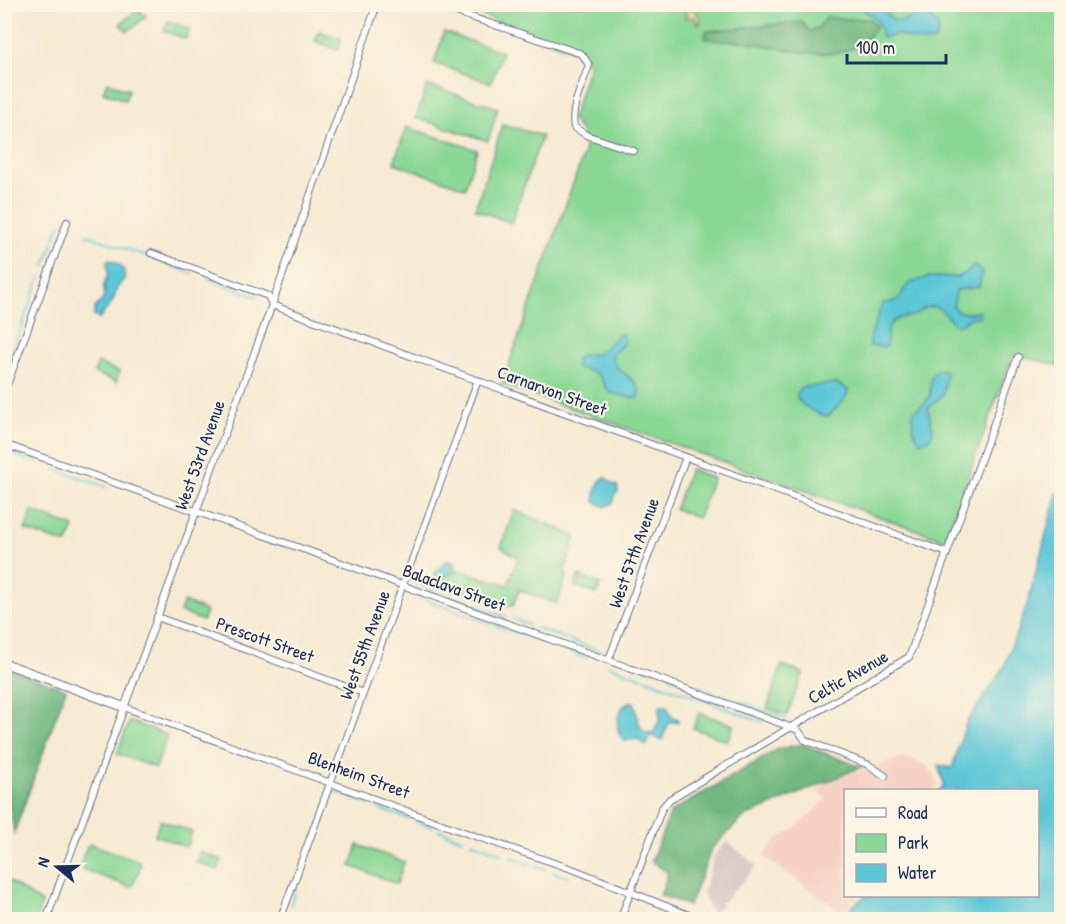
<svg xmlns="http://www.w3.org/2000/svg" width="1066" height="924" font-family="'Patrick Hand',sans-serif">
	<rect width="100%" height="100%" fill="#fcf5e5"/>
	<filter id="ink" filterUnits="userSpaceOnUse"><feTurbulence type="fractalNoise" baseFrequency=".0167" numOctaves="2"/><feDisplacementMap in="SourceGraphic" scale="12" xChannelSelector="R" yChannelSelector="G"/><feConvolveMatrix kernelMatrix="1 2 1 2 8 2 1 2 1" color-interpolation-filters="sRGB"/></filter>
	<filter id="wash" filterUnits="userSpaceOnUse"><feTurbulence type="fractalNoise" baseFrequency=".008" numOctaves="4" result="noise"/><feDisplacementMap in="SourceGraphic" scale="24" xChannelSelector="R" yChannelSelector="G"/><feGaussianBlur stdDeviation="1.35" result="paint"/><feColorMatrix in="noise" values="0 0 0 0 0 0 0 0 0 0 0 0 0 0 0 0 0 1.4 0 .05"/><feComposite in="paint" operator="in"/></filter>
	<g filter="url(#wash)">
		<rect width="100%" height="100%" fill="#f7ead2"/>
		<path fill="#f7d1c6" d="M903,757L928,766L938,784L934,790H846V896H859L843,911L837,909L763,856L775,840L795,829L827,799L817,791L829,781Z"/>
		<path fill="#d2bfbf" d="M727,841L757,866L713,913L708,907L703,892L715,854Z"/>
		<g fill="#8bd896" stroke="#53847a" stroke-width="1.5">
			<path d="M456,5H1061V366L1013,354L945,540L502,384L585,150L582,133L572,119L589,65L582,54Z"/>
			<path d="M139,9L146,17L127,32L120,24Z"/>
			<path d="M168,21L190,29L186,39L164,31Z"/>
			<path d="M319,31L341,39L338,50L315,41Z"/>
			<path d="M444,32L502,52L491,83L434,63Z"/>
			<path d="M107,82L129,90L125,100L103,92Z"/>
			<path d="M427,85L498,108L488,141L416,118Z"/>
			<path d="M503,124L542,136L511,223L475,209Z"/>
			<path d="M406,127L477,150L465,188L394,163Z"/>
			<path d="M98,363L120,372L116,382L94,373Z"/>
			<path d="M690,469L713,478L698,518L675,509Z"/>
			<path d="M514,510L576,536L564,573L567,575L557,604L519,590L513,606C493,604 456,591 441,577L452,574L456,569L508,585L518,558L501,547Z"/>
			<path d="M32,511L74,527L67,544L25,530Z"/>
			<path d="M578,576L600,584L597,594L575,586Z"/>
			<path d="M184,602L206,611L203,621L180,612Z"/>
			<path d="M782,665L803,673L787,715L767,708Z"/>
			<path d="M699,713L734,725L728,741L693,728Z"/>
			<path d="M129,721L167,735L156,768L117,754Z"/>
			<path d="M160,820L192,832L186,847L155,835Z"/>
			<path d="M91,844L139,861L141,865L133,885L130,887L82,869L80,865L87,846Z"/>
			<path d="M358,845L404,862L397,884L351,866Z"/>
			<path d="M200,852L222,860L218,870L196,862Z"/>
			<path d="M4,878L42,903L36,919H5Z"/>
		</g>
		<g fill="#70b87f" stroke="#46746e" stroke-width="1.5">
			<path d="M827,17L847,19H870L877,27C871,33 864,42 856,46C827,63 778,47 747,42C732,40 719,43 705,38L706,31L802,22L809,31L818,28Z"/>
			<path d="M4,667L66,689L14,833L5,780Z"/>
			<path d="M802,744L861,767L744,817L712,848L689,906L660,895L668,873L651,861L671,812L778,749Z"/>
		</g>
		<path fill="#eeda9e" stroke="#84847e" stroke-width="1.5" d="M678,4L695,10L700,19L699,25L694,17L685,18L687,12L674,8V5Z"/>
		<g fill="#5cc7d7" stroke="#3c7b9a" stroke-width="1.5">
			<path d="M867,4L884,5L888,16C901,26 909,18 922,14C936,19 942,27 935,41L922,42L898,35L882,38C881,25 877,17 864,11Z"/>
			<path d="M110,260C120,264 126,268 124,279L117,288L113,301L99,319L94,316C93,306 100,304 104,298V284L108,275L107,262Z"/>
			<path d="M974,266L982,271L979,287L957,290L953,305L958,312L971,313L980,311L979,317H972L958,326C947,320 943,303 928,307C921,309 918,315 911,316C903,317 895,318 890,325C884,333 890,340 885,347L870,346V339L881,307L884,303C907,300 896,298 908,284L928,277H957L966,273Z"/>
			<path d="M622,334L624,339L623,344L612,355C613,374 637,374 640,393L638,399L610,393L599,376L593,372L576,368V360L581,355L598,354L616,337Z"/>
			<path d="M938,370H944L946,372L943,395L928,408L933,431L929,440L921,442C913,435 911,422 913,412L925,403L930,395L931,376Z"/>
			<path d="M836,383L846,388L848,391C845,403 836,407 829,416C820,417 797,404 797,396C797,394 801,388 802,387Z"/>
			<path d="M605,477L614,485H617L618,492H616L613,503L605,507L595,502C594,493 597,482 605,477Z"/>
			<path d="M1061,485V919H838L865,896H1038V790H940L944,784L938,765L952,768L966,723L1003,669L1028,602L1055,500Z"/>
			<path d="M447,561L455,563L453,568L456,569L455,572L436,579L434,573Z"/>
			<path d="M629,702H634L640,727L645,732L653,733L660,719L659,710L661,705H667L671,716L678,719V722H669L662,740L650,735L646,745L637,739L624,741C613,731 617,709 629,702Z"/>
		</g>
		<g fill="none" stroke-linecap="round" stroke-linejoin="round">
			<g stroke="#5cc7d7" stroke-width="2">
				<path d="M85,234L192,273"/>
				<path d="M55,238L60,225"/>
				<path d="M45,266L53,243"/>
				<path d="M208,279L258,297"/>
				<path d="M4,374L40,277"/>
				<path d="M4,451L37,462"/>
				<path d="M55,469L107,487"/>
				<path d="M415,584L507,617"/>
				<path d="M410,594L545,643"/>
				<path d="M513,619L529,625"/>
				<path d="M536,628L602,652"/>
				<path d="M559,648L587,658"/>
				<path d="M617,657L654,671"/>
				<path d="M608,665L763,722"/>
				<path d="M669,676L713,692"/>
				<path d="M722,695L732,699"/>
				<path d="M737,701L787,719"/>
				<path d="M326,808L334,791L369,805"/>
				<path d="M377,808L409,819"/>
				<path d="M415,821L433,827"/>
				<path d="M439,830L462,839"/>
				<path d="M472,842L502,854"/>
				<path d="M313,843L325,812"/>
				<path d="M510,857L530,864"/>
				<path d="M536,866L545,869"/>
				<path d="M553,872L568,877"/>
				<path d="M299,881L304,869"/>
				<path d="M291,904L296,888"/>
				<path d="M285,920L287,913"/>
			</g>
		</g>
	</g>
	<g filter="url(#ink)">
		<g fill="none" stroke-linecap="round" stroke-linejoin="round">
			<g stroke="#687087" stroke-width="8">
				<g id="minor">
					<path d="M432,4L582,54L589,65C583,84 570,107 574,127L586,135L634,151"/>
					<path d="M151,253L268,296L272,305L947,553"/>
					<path d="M4,393L67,222"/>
					<path d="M4,444L317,554L774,721L798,730L805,740L869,765L885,776"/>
					<path d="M157,617L363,693"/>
					<path d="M609,659L686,457"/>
					<path d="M124,707L469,834L575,870L701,920"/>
					<path d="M55,920L48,915L272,305L377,4"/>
					<path d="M280,920L478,380"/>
					<path d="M620,920L662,808L670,799L909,657L1018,357"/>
				</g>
			</g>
			<g stroke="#687087" stroke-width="10">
				<path id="tertiary" d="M4,663L124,707"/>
			</g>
			<use href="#minor" stroke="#fff" stroke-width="6"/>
			<use href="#tertiary" stroke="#fff" stroke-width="8"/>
		</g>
	</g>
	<g text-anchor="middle" stroke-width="4.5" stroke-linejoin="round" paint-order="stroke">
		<g font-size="18" fill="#1b2f5e" stroke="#fcf5e5">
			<text transform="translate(552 391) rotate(20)" y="6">Carnarvon Street</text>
			<text transform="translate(200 455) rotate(-70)" y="6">West 53rd Avenue</text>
			<text transform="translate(634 553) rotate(-70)" y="6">West 57th Avenue</text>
			<text transform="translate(454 588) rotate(20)" y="6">Balaclava Street</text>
			<text transform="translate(265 640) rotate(20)" y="6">Prescott Street</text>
			<text transform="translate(365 645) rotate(-70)" y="6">West 55th Avenue</text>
			<text transform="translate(848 677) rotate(-30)" y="6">Celtic Avenue</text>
			<text transform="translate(359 775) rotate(20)" y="6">Blenheim Street</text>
		</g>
	</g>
	<rect width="1066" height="924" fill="none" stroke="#fcf5e5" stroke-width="24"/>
	<rect x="844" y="789" width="195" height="108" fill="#fcf5e5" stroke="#a2a6af" stroke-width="1.5"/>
	<rect x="856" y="808" width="30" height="9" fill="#ffffff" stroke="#a2a6af" stroke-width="1.5"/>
	<text x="898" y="819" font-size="18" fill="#1b2f5e">Road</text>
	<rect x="856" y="834" width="30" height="18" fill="#8bd896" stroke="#a2a6af" stroke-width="1.5"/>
	<text x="898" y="849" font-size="18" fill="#1b2f5e">Park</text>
	<rect x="856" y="864" width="30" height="18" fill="#5cc7d7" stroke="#a2a6af" stroke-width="1.5"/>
	<text x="898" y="879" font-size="18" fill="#1b2f5e">Water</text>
	<g transform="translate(57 867) rotate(289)" stroke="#fcf5e5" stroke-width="4.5" paint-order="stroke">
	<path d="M0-4.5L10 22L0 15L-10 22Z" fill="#1b2f5e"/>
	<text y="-9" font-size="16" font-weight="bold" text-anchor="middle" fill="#1b2f5e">N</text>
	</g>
	<path d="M847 54v9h99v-9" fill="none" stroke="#1b2f5e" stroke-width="3"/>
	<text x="856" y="54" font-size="18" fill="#1b2f5e" stroke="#fcf5e5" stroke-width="4.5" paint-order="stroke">100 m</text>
</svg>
